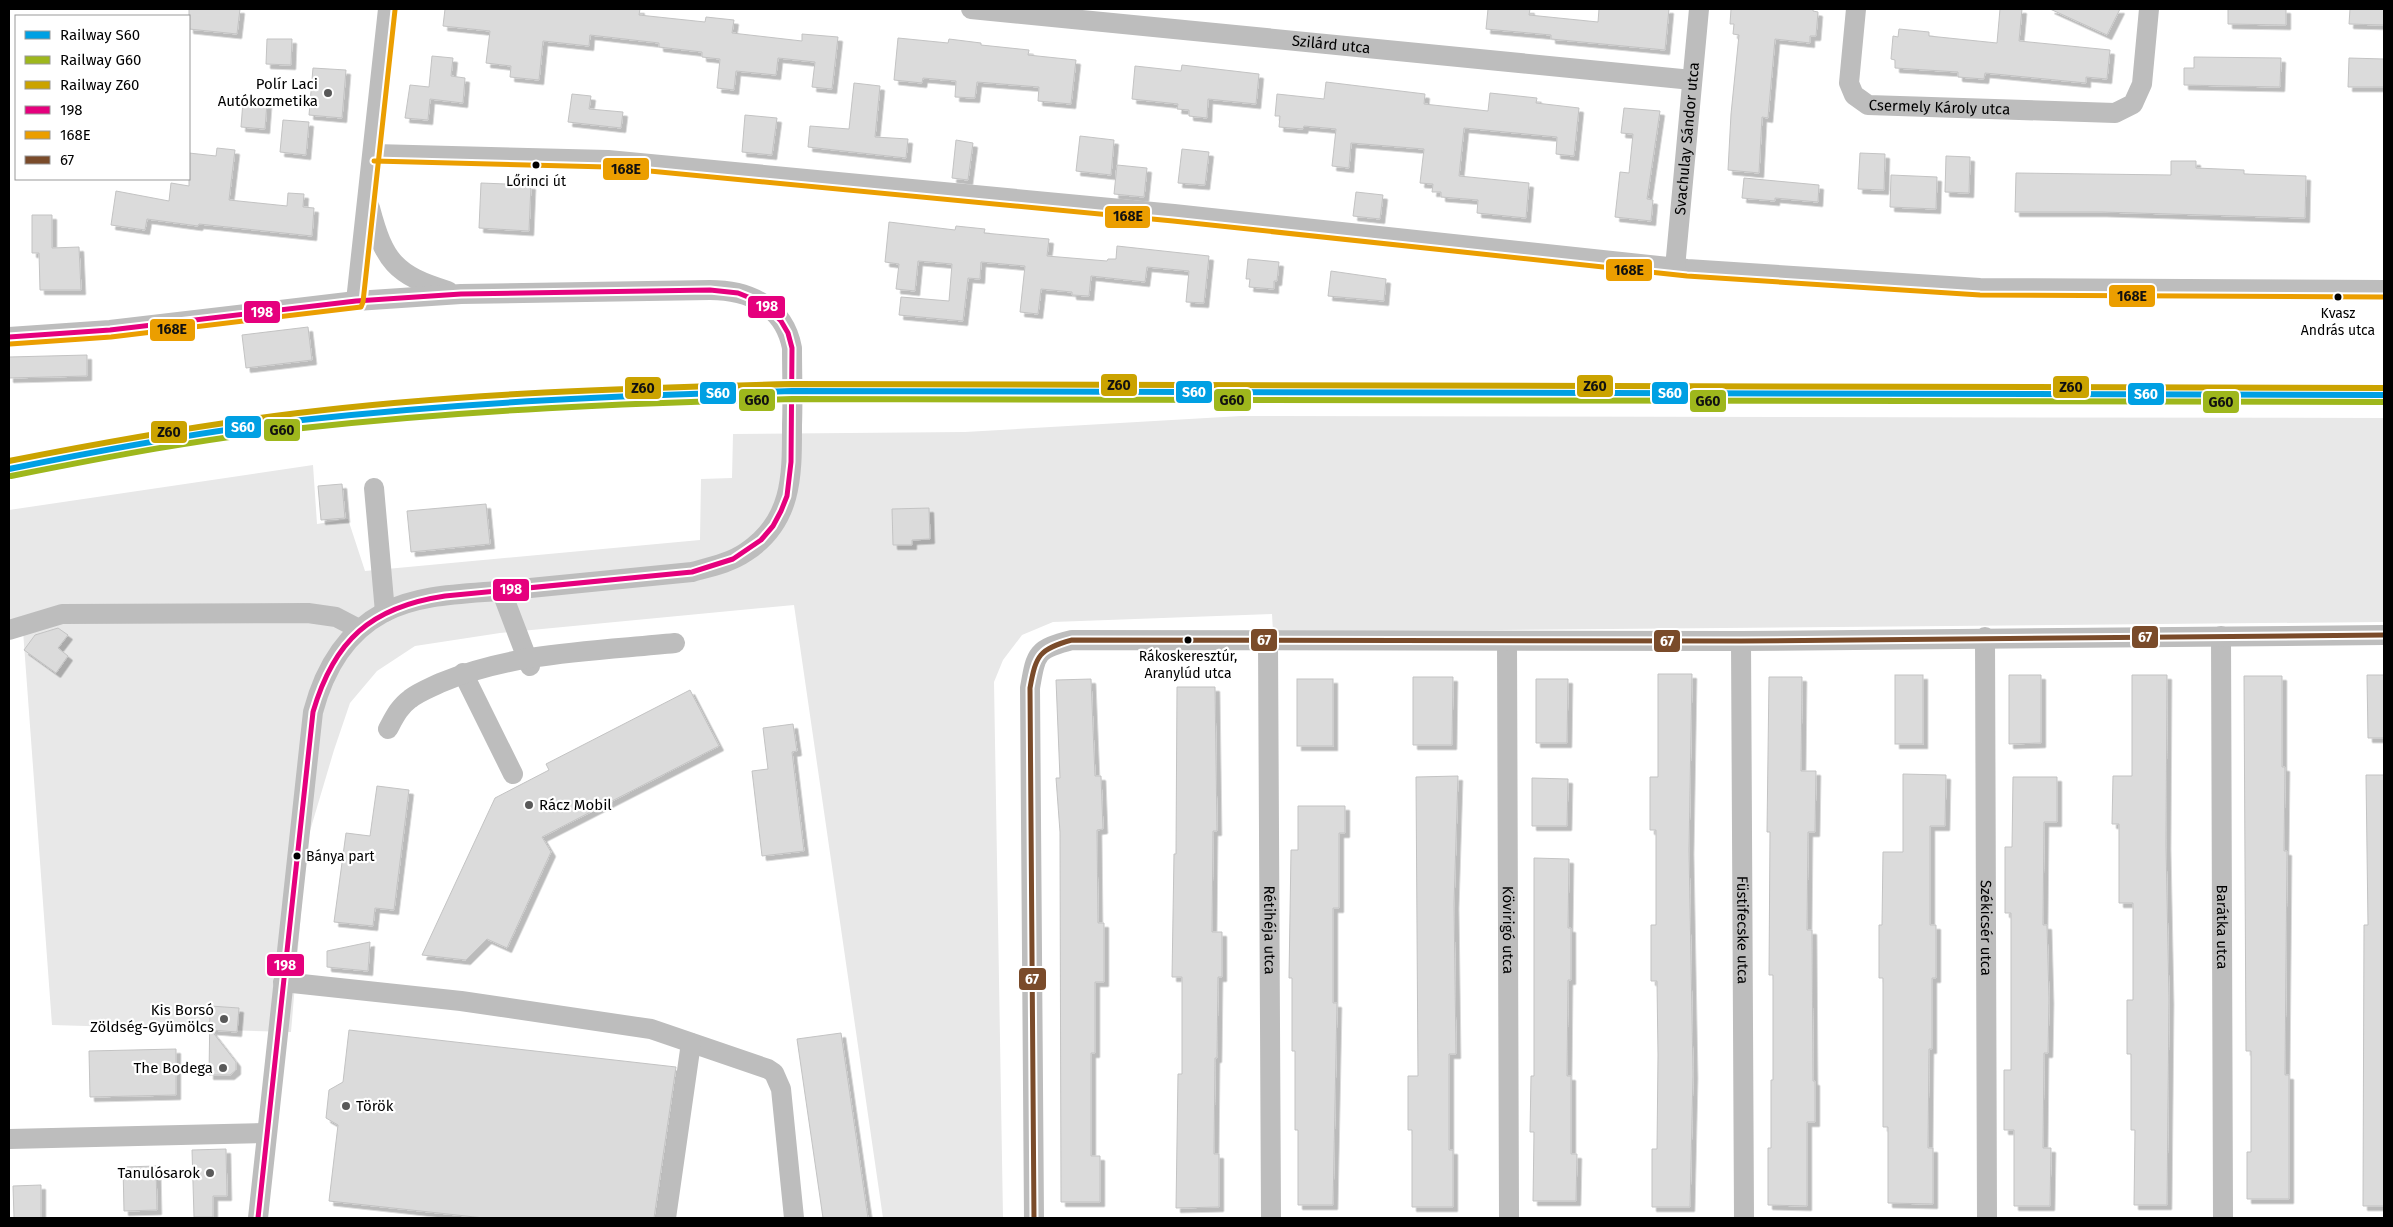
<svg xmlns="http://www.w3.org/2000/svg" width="2393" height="1227" font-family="'Fira Sans',sans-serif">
	<defs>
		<filter id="shadow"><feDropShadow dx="4.5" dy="4.5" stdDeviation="0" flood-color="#0004"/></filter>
	</defs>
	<rect width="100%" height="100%" fill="#fff"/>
	<path fill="#e8e8e8" d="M1241,416L2384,418V622L1273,632L1272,614L1053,622L1022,635L1003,660L994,682L1003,1218H883L794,605L500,633L415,646L377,671L350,703L334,750L307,841L291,1032L52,1025L22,617L9,621V510L313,465L317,524L348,519L365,571L700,540L701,479L732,478L733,434L965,432Z"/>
	<g fill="#dbdbdb" stroke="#c3c3c3" filter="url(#shadow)">
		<path d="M189,9H240L237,34L189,29Z"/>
		<path d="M445,9H640L639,15L705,22L706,17L734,20L732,33L802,41V34L838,37L832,89L812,87L815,62L778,58L776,75L736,71L734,90L717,88L720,59L702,57V52L659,47V43L590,35L589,46L543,41L539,80L510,77L511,66L486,63L490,31L443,26Z"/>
		<path d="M1488,9H1530L1529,15L1598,22L1599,9H1669L1665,50L1551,39V35L1486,29Z"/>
		<path d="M1731,9H1813V11L1818,12L1816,36H1810V43L1775,39L1768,118L1762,117L1759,173L1728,170L1731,114L1739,35L1733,34L1734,24H1730Z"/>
		<path d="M2000,9H2022L2019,41L2110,50L2107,79L2086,77V83L1985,73L1984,79L1958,77V72L1895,68V60L1891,59L1893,36L1898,37L1899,29L1929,32V36L1997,43Z"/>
		<path d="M2050,9H2120L2107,35Z"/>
		<path d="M2228,9H2286V25L2228,24Z"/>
		<path d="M2350,9H2384V25L2349,24Z"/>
		<path d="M898,38L948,43L949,39L981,43V45L1029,50L1028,55L1076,60L1071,104L1038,101L1039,87L977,82L975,98L955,97L956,81L923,78L922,83L894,80Z"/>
		<path d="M267,39H292L291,65L266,64Z"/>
		<path d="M432,56L453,58L451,76L465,78L463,103L430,99L428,120L405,118L410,85L429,87Z"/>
		<path d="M2194,57L2281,58L2280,87L2184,85V68H2194Z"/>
		<path d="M2349,58L2384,59V87H2348Z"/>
		<path d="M1182,65L1259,74L1256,104L1208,99L1207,118L1189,116V110L1177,109L1178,104L1132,99L1135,66L1181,71Z"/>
		<path d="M313,68L346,70L342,118L309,115Z"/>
		<path d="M1326,82L1425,94L1424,104L1488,111L1490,93L1537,98L1536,103L1579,108L1574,156L1556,154L1557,137L1464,128L1459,176L1529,183L1526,218L1477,213L1478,200L1441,197V192H1432L1433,184L1420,183L1424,149L1351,143L1349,168L1332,166L1336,129L1304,126L1303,129L1279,127L1280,116H1275L1277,94L1324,99Z"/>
		<path d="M854,83L880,86L875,137L908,139L906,158L808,147L810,126L849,129Z"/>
		<path d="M572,94L591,96L589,109L623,112L621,128L568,122Z"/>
		<path d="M243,101L267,103L265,129L241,127Z"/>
		<path d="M1624,108L1660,111L1647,199L1653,200L1651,221L1615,217L1620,172L1629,173L1633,134L1621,133Z"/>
		<path d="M745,115L777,118L772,155L742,152Z"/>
		<path d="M283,120L309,122L306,155L280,152Z"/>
		<path d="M1080,136L1114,140L1111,175L1076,171Z"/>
		<path d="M956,140L973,143L968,180L952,178Z"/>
		<path d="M217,148L235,150L229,200L287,206L288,193L304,194L303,207L314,208L312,236L199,224L198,226L147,219L145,230L111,225L116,191L169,201L171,183L189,186V153L216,156Z"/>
		<path d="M1182,149L1209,152L1205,185L1178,183Z"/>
		<path d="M1860,153L1885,154L1884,190L1858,189Z"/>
		<path d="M1946,156L1970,157L1969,193L1945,192Z"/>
		<path d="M2171,161H2196V168L2244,170V174L2306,176L2305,218L2102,212H2015L2016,173L2171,175Z"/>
		<path d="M1117,165L1147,168L1144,197L1114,194Z"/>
		<path d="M1891,175L1937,177L1936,209L1890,207Z"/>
		<path d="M1744,178L1819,185L1818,202L1775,198V201L1742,198Z"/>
		<path d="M481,183L531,185L529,231L479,228Z"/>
		<path d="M1356,192L1383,195L1380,219L1353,216Z"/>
		<path d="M32,215H52V248L79,247L81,290H40L39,253H32Z"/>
		<path d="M889,222L955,230L956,226L985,229L984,233L1049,239L1047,256L1107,261L1108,259H1116L1117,246L1209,256L1204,303L1186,302L1189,271L1147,267L1145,282L1091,276L1089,296L1072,295V292L1041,289L1038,314L1020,312L1025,266L981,262L980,279L968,278L963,321L899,315L901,297L949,301L952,264L918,261L915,291L896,289L899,264L885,262Z"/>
		<path d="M1248,259L1279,262L1277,281H1274V289L1249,287L1250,279H1246Z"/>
		<path d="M1331,271L1386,279L1384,301L1328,296Z"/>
		<path d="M308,327L312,360L246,368L242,335Z"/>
		<path d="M87,355V376L9,378V357Z"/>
		<path d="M342,484L345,518L321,520L318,486Z"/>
		<path d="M486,504L490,544L411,552L407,511Z"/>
		<path d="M929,508L930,539L912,540V545H893L892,509Z"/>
		<path d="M58,628L68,635L58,648L68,656L56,673L24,650L35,635Z"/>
		<path d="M1658,674H1692L1689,850L1693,1074L1690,1207H1652V1149H1657L1658,1055L1657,981H1651V925H1656V830H1650V777H1658Z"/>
		<rect x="1895" y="675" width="28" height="69"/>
		<path d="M2009,675H2041V743L2009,744Z"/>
		<path d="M2132,675H2167L2166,845L2169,1000L2167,1205H2134L2135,1130H2131V1054H2127V1000H2133V903H2119V824H2112L2113,776H2132Z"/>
		<path d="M2367,675H2384V738H2368Z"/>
		<path d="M2244,676H2282V767H2285L2284,851H2287L2285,1075H2289V1199H2247V1152H2251V1051H2246Z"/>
		<path d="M1413,677H1453L1452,745H1413Z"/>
		<path d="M1769,677H1802L1801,771H1816L1815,832H1808L1807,930H1812L1813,1081H1815V1122H1807V1206L1768,1205V1148H1771V1080H1773V975H1769L1770,832H1767Z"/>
		<path d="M1091,679L1095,776H1101L1103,829L1097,830L1098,923H1104V982H1095V1053H1091V1156H1100V1202H1061L1060,832L1056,778H1060L1056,680Z"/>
		<rect x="1297" y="679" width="36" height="67"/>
		<path d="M1536,679H1568L1567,743H1536Z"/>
		<path d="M1177,687H1215L1217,831H1213L1212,932H1222V977H1218L1217,1058H1215L1214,1154H1219V1207L1176,1208L1178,1074H1182V977H1172L1174,854H1176Z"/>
		<path d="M690,690L719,746L542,837L551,852L507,948L487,939L466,960L422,955L495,798L549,770L546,764Z"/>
		<path d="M793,724L797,751L792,752L804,851L762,856L752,771L768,769L763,728Z"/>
		<path d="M1903,774L1946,775L1945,826H1930V925H1936V978H1932V1049H1929L1928,1148H1933V1204L1888,1203V1127H1883V978H1879V925H1882L1883,852H1903Z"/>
		<path d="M2366,775H2384V1206H2363L2364,925H2368Z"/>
		<path d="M1458,776L1454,904L1456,1054H1449V1150H1453V1207H1412V1130H1408V1076H1418L1416,777Z"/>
		<path d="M2013,777H2057V822H2044L2043,925H2047L2049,999L2048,1053H2044L2043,1148H2051L2050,1206H2014V1130H2004V1070H2011V913H2005V847H2012Z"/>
		<path d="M1532,778L1568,779L1567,826H1532Z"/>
		<path d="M377,786L409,790L394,910L375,908L373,926L334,922L346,833L370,836Z"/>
		<path d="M1298,806H1345V833H1339V908H1333V1003H1337L1333,1205H1298V1130H1295V1051H1292V978H1289L1291,850H1298Z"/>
		<path d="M1534,858L1569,859L1568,928H1571V980H1568L1567,1076H1571V1154H1577L1576,1201H1533L1534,1132H1530L1531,1076H1534Z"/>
		<path d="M370,942L368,971L327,967V951Z"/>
		<path d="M210,1006L239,1008L237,1032L211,1030L236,1062V1070L230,1075H209Z"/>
		<path d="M349,1030L676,1067L654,1218H484L329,1201L338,1125L326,1118L329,1090L343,1082Z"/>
		<path d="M841,1033L868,1218H823L797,1039Z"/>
		<path d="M176,1049V1095L90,1097L89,1051Z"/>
		<path d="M226,1149L227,1196H213V1217H194L192,1150Z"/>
		<path d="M156,1166L157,1210L124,1211L123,1167Z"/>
		<path d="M41,1185V1218H14L13,1186Z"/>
	</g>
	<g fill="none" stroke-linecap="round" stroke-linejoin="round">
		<g stroke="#bdbdbd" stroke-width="20">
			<path id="s1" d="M971,9L1692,80"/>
			<path id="s2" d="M1856,9L1849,83L1854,95L1868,105L2115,113L2133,104L2142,84L2149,9"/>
			<path d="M374,154L608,160L1174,214L1687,269L1980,288L2384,290"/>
			<path d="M370,208C384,261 395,275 448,291"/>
			<path id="s3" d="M1675,268L1699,9"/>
			<path d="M356,301L388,9"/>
			<path d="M9,337L110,330L356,301L461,294L710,290C749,290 784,306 792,348C792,374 793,399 792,425C792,475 793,521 746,552C730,563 710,567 692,572C631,578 571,584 510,590C469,594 420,593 383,613C344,634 324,670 313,712L258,1218"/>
			<path d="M374,488L385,612"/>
			<path d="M501,590L530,666"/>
			<path d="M9,630L62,614L308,613L336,617L359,629"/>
			<path id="s4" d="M2221,636L2223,1218"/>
			<path id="s5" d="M1985,637L1987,1218"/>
			<path id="s6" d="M1268,641L1271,1218"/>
			<path id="s7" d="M1507,641L1509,1218"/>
			<path id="s8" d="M1741,641L1744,1218"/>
			<path d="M463,673L513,774"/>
			<path d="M388,729C394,718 399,707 410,699C419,692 430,688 440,683C513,652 597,651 675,643"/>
			<path d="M283,982L461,1001L651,1029L768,1069L774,1073L781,1089L794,1218"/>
			<path d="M9,1139L266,1133"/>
			<path d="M666,1218L691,1043"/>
			<path d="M1034,1218L1030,688C1036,653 1036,649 1072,640L1741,641L2384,635"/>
		</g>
		<g stroke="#fff" stroke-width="9">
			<path id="bus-1" d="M9,337L110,330L356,301L461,294L710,290L738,293L763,303L781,321L788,333L792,348L791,462L787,496L781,511L773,526L761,540L733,559L692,572L445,596C371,607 334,640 313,712L258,1218"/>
		</g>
		<g stroke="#fff" stroke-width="9">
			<g id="bus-2">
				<path d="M374,161L608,167L1173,221L1687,276L1980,295L2384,297"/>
				<path d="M10,344L111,337L361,307L363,302L395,10"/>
			</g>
		</g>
		<g stroke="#fff" stroke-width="9">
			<path id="bus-3" d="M1034,1218L1030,688C1036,655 1039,649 1072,640L1741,641L2384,635"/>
		</g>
		<use href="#bus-1" stroke="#e5007d" stroke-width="5"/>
		<use href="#bus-2" stroke="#eb9e00" stroke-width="5"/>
		<use href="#bus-3" stroke="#7a4b2a" stroke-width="5"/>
		<g stroke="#fff" stroke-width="10">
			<path id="rail-1" d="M9,469C106,449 203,431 302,420C465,402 628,395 792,391L2384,395"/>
		</g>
		<g stroke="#fff" stroke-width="10">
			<path id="rail-2" d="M11,476C107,457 204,438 303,428C466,410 629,403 792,399L2384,402"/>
		</g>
		<g stroke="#fff" stroke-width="10">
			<path id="rail-3" d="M9,461C105,442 201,425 298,413C462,393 627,388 792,384L2384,388"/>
		</g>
		<use href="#rail-1" stroke="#00a0e3" stroke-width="6"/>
		<use href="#rail-2" stroke="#9eb71c" stroke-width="6"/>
		<use href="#rail-3" stroke="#cba300" stroke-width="6"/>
	</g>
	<g fill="#595959" stroke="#fff" stroke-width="2">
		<circle cx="328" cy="93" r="5"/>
		<circle cx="529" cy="805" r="5"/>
		<circle cx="224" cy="1019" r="5"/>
		<circle cx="223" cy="1068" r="5"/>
		<circle cx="346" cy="1106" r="5"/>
		<circle cx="210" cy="1173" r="5"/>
	</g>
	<g fill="#000" stroke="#fff" stroke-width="2">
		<circle cx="536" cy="165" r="4.5"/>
		<circle cx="2338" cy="297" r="4.5"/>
		<circle cx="1188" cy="640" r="4.5"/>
		<circle cx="297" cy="856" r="4.5"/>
	</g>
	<g text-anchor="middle" stroke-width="4.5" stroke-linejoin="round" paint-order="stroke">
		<g font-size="14" fill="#000" stroke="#fff">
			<text x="536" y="186">Lőrinci út</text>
			<text x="2338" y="318">Kvasz<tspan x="2338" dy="17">András utca</tspan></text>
			<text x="1188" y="661">Rákoskeresztúr,<tspan x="1188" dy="17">Aranylúd utca</tspan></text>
			<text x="306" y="861" text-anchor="start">Bánya part</text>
		</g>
		<g font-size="15" fill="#000" stroke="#fff">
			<text dy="5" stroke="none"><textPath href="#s1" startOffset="362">Szilárd utca</textPath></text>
			<text dy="5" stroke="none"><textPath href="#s2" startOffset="176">Csermely Károly utca</textPath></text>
			<text dy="5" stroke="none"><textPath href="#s3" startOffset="130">Svachulay Sándor utca</textPath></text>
			<text dy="5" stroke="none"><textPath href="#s4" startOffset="291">Barátka utca</textPath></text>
			<text dy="5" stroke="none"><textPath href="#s5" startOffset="291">Székicsér utca</textPath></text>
			<text dy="5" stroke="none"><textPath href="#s6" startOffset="289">Rétihéja utca</textPath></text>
			<text dy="5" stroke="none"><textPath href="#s7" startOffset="289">Kövirigó utca</textPath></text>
			<text dy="5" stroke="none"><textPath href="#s8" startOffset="289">Füstifecske utca</textPath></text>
		</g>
		<g font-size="15" fill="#000" stroke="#fff" text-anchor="end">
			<text x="318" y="89">Polír Laci<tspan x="318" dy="17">Autókozmetika</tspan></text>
			<text x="539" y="810" text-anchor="start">Rácz Mobil</text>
			<text x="214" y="1015">Kis Borsó<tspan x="214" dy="17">Zöldség-Gyümölcs</tspan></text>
			<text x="213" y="1073">The Bodega</text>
			<text x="356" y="1111" text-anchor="start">Török</text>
			<text x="200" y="1178">Tanulósarok</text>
		</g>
	</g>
	<g stroke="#fff" stroke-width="2">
		<rect x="602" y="157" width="48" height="24" rx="5" fill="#eb9e00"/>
		<rect x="1104" y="205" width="47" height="24" rx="5" fill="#eb9e00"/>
		<rect x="1605" y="258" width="48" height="24" rx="5" fill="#eb9e00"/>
		<rect x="2108" y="284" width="48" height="24" rx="5" fill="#eb9e00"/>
		<rect x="747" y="295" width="39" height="24" rx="5" fill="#e5007d"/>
		<rect x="243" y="300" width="38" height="24" rx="5" fill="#e5007d"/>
		<rect x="149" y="318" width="47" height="24" rx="5" fill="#eb9e00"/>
		<rect x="1100" y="373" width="38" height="24" rx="5" fill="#cba300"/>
		<rect x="1576" y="374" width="38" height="24" rx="5" fill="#cba300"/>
		<rect x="2052" y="375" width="38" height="24" rx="5" fill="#cba300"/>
		<rect x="624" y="376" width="38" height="24" rx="5" fill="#cba300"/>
		<rect x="1175" y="380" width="38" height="24" rx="5" fill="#00a0e3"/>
		<rect x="699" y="381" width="38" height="24" rx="5" fill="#00a0e3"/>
		<rect x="1651" y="381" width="38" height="24" rx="5" fill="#00a0e3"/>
		<rect x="2127" y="382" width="38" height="24" rx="5" fill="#00a0e3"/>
		<rect x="1213" y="388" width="39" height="24" rx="5" fill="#9eb71c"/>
		<rect x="738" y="388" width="38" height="24" rx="5" fill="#9eb71c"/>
		<rect x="1689" y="389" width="38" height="24" rx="5" fill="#9eb71c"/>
		<rect x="2202" y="390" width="38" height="24" rx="5" fill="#9eb71c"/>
		<rect x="224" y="415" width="38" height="24" rx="5" fill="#00a0e3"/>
		<rect x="263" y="418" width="38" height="24" rx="5" fill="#9eb71c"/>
		<rect x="150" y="420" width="38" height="24" rx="5" fill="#cba300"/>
		<rect x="492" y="578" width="38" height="24" rx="5" fill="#e5007d"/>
		<rect x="2131" y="625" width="28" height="24" rx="5" fill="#7a4b2a"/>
		<rect x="1250" y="628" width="28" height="24" rx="5" fill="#7a4b2a"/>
		<rect x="1653" y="629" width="28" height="24" rx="5" fill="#7a4b2a"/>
		<rect x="266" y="953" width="39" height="24" rx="5" fill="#e5007d"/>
		<rect x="1018" y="967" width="29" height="24" rx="5" fill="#7a4b2a"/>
	</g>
	<g font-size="14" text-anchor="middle" font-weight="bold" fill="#fff">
		<text x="767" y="311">198</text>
		<text x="262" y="317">198</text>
		<text x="1194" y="397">S60</text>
		<text x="718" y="398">S60</text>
		<text x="1670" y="398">S60</text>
		<text x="2146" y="399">S60</text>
		<text x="243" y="432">S60</text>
		<text x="511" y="594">198</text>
		<text x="2145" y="642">67</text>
		<text x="1264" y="645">67</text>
		<text x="1667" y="646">67</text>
		<text x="285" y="970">198</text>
		<text x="1032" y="984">67</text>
	</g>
	<g font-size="14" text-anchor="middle" font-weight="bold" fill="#111">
		<text x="626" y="174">168E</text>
		<text x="1128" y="221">168E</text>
		<text x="1629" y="275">168E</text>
		<text x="2132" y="301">168E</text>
		<text x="172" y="334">168E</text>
		<text x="1119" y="390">Z60</text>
		<text x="1595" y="391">Z60</text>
		<text x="2071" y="392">Z60</text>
		<text x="643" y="393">Z60</text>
		<text x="1232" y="405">G60</text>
		<text x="757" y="405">G60</text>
		<text x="1708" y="406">G60</text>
		<text x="2221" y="407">G60</text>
		<text x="282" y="435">G60</text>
		<text x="169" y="437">Z60</text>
	</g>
	<rect width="2393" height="1227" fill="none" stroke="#000000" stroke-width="20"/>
	<rect x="15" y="15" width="175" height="165" fill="#ffffff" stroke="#999999"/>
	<rect x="25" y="31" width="25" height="8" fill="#00a0e3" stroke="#999999"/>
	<text x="60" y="40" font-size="15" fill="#000000">Railway S60</text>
	<rect x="25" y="56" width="25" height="8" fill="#9eb71c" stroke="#999999"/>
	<text x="60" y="65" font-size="15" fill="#000000">Railway G60</text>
	<rect x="25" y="81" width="25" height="8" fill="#cba300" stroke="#999999"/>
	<text x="60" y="90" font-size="15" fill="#000000">Railway Z60</text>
	<rect x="25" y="106" width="25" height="8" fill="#e5007d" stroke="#999999"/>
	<text x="60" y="115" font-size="15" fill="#000000">198</text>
	<rect x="25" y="131" width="25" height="8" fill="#eb9e00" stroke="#999999"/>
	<text x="60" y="140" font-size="15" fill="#000000">168E</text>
	<rect x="25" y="156" width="25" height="8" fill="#7a4b2a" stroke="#999999"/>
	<text x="60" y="165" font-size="15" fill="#000000">67</text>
</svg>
